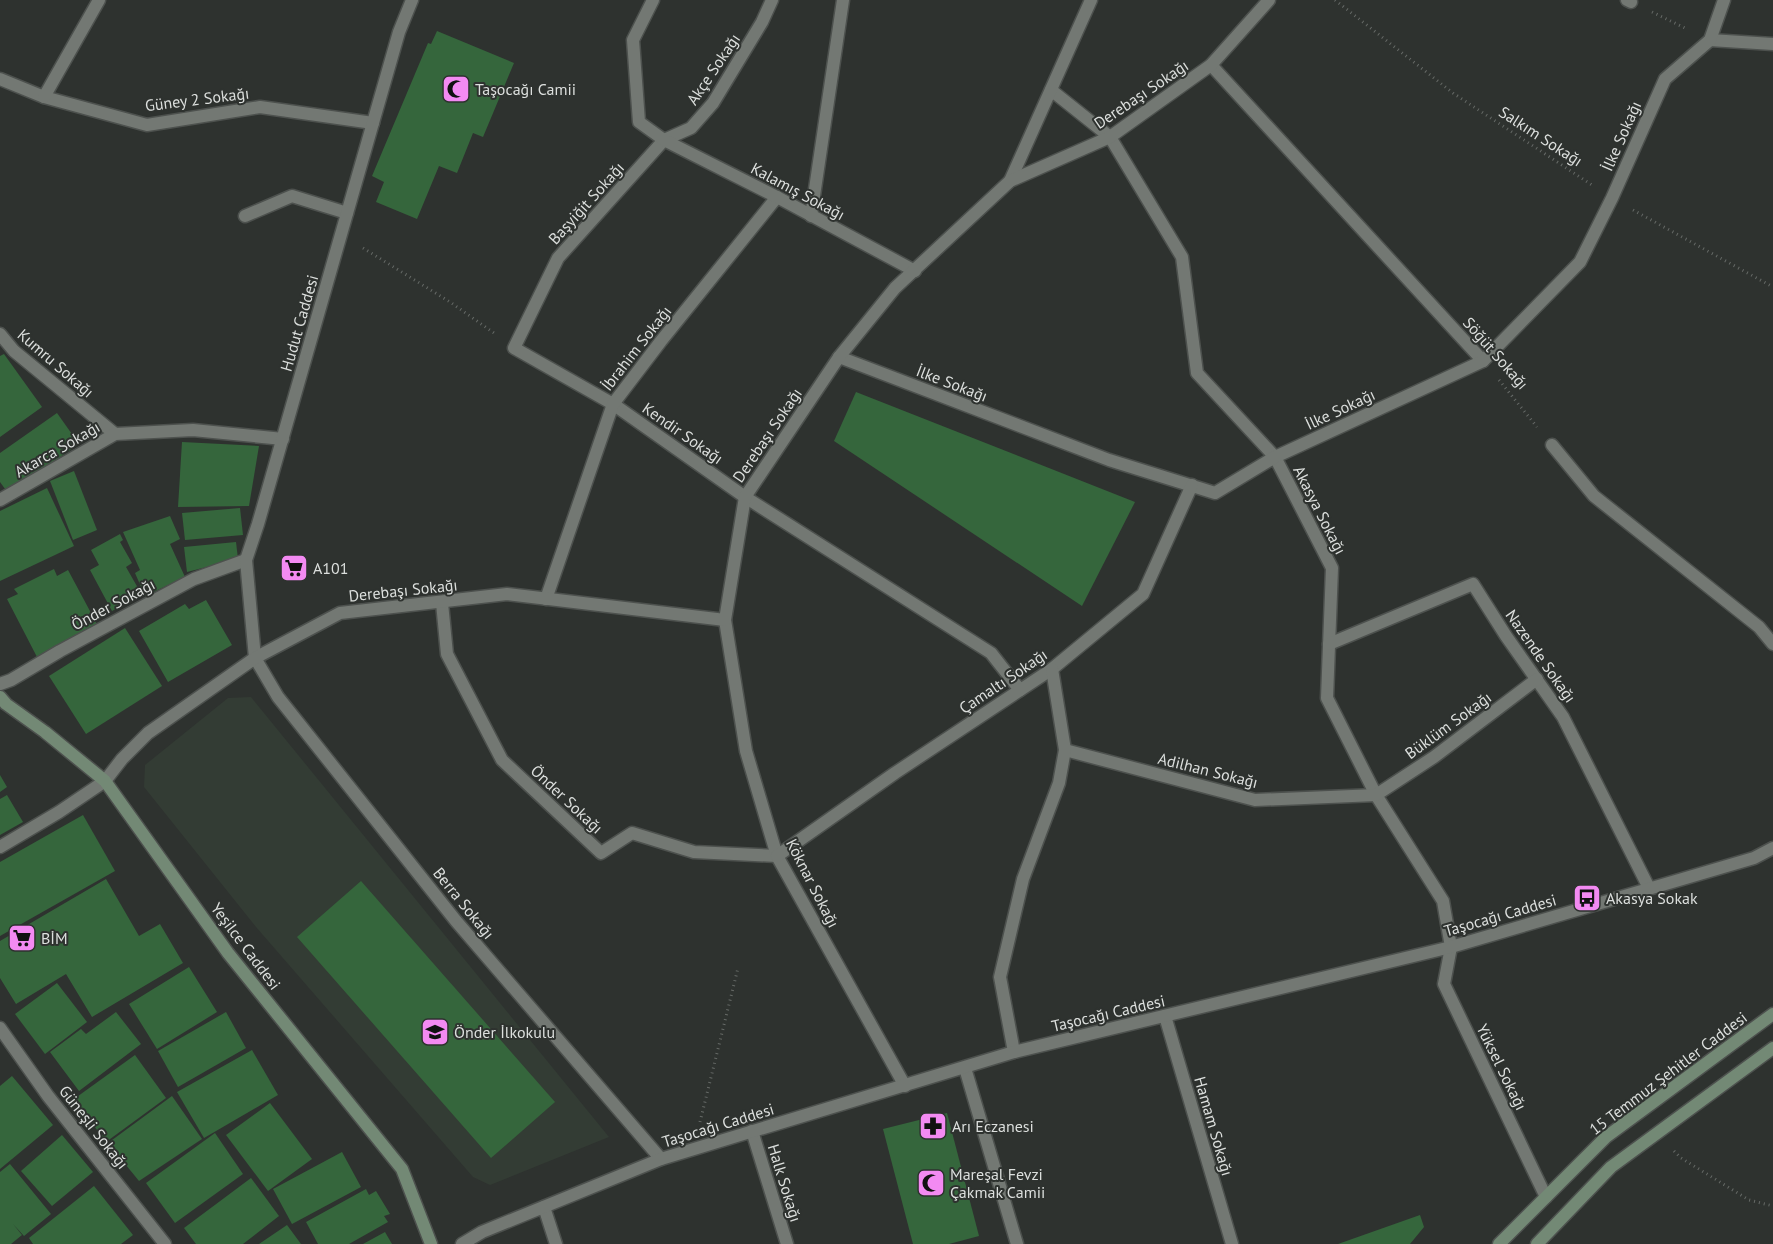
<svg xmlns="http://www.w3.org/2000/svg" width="1773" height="1244" font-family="'PT Sans',sans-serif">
	<rect width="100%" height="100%" fill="#2e322f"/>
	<path fill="#333c34" d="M251,697L609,1137L490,1185L473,1177L256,927L144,787L145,765L228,698Z"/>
	<g fill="#35663c">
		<path d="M437,31L514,63L483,137L473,133L457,173L439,166L417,219L376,202L384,182L372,176L428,43L431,44Z"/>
		<path d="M4,354L42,407L0,437V356Z"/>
		<path d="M856,392L1135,502L1082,606L834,441Z"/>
		<path d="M57,413L79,444L8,493L0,482V453Z"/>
		<path d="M182,442L259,446L249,506L178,507Z"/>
		<path d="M74,471L97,530L73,540L50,481Z"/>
		<path d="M47,488L74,546L0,581V511Z"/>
		<path d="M240,508L243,535L185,540L182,513Z"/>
		<path d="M170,516L180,539L170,544L185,577L145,596L135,573L140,570L123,532Z"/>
		<path d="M120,534L123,540L120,542L132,563L126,567L142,595L112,611L90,570L99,565L91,550Z"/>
		<path d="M236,542L238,559L187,572L184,547Z"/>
		<path d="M54,569L57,576L68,570L98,626L37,657L7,599L18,594L14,589Z"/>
		<path d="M206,600L232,645L168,682L139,631L185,604L189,609Z"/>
		<path d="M125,628L162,686L86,734L49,676Z"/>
		<path d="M0,775L7,787L0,792Z"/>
		<path d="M7,795L23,822L0,835V799Z"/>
		<path d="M83,815L115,871L0,936V862Z"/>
		<path d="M106,879L139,936L160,924L183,963L92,1017L66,974L16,1004L0,978V941Z"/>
		<path d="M361,881L555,1102L491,1158L297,937Z"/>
		<path d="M189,967L217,1012L157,1049L129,1004Z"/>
		<path d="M57,983L87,1022L45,1054L15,1014Z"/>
		<path d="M116,1012L141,1044L79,1091L50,1052L81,1029L86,1034Z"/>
		<path d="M226,1012L246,1048L178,1087L158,1051Z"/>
		<path d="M252,1050L278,1095L204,1138L177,1092Z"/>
		<path d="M135,1055L166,1098L106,1142L74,1099Z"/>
		<path d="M12,1076L53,1125L0,1169V1086Z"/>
		<path d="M172,1096L202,1139L139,1181L108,1143Z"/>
		<path d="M270,1103L312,1159L268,1191L226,1135Z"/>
		<path d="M947,1113L979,1236L949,1244H913L883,1129Z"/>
		<path d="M215,1133L243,1174L175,1223L146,1183Z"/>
		<path d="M62,1135L93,1172L52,1206L21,1171Z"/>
		<path d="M342,1152L361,1187L292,1224L273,1189Z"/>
		<path d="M10,1164L51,1214L24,1236L13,1224L22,1235L11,1244H0V1172Z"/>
		<path d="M251,1178L279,1216L243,1244H196L184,1228Z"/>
		<path d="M94,1186L133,1235L121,1244H33L29,1238Z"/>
		<path d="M366,1189L369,1195L376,1191L390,1214L384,1216L388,1222L349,1244H318L306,1222Z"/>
		<path d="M1420,1215L1424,1227L1410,1244H1338Z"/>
		<path d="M287,1225L301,1244H259Z"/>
		<path d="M385,1232L392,1244H363Z"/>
	</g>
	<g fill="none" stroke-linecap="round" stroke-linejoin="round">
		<g stroke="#4d514e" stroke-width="15">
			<g id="minor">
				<path d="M772,0L762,22L713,103L691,128L664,140L558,258L514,348L613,404L745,497L991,653L1020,690"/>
				<path d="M1627,0L1631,2"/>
				<path d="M1710,40L1773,44"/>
				<path d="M1211,65L1483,361"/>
				<path d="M0,79L44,97L147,125L260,107L373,123"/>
				<path d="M44,97L99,0"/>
				<path d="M1110,137L1182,257L1197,373L1275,457L1332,568L1327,698L1376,795L1443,901L1451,947L1444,984L1546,1197"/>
				<path d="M245,216L292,196L347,213"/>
				<path d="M811,216L843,0"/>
				<path d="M0,334L14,351L115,434"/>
				<path d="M839,357L1109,460L1215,493L1275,457L1483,361L1580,262L1612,198L1665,79L1710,40L1724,0"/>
				<path d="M1552,445L1594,496L1759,627L1773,644"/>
				<path d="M0,500L115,434L193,430L283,439"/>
				<path d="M546,599L613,404L661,341L777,197"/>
				<path d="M442,603L447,654L502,760L601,853L632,833L694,852L777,856"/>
				<path d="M725,620L746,751L777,856L905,1086"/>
				<path d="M1329,644L1473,584L1506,636L1563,717L1649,888"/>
				<path d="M0,684L11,680L60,651L194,579L246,560"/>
				<path d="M1065,750L1255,800L1376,795L1434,757L1537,679"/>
				<path d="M0,847L59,812L105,781"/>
				<path d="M777,856L895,773L1052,669L1143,594L1192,485"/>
				<path d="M1165,1016L1232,1244"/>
				<path d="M0,1028L48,1096L165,1244"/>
				<path d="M1014,1052L1000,977L1023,879L1059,783L1065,750L1052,669"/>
				<path d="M752,1131L787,1244"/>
				<path d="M544,1207L556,1244"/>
			</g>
		</g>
		<g stroke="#4d514e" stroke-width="15">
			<g id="tertiary">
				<path d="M412,0L399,32L258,524L246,560L255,658L278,697L456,921L661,1159"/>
				<path d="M653,0L633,40L639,122L664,140L777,197L915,271"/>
				<path d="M1051,90L1110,137"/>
				<path d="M1010,181L1091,0"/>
				<path d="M105,781L122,759L148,733L255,658L340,613L507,594L725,620L745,497L839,357L895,288L1010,181L1110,137L1211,65L1269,0"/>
				<path d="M965,1068L1017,1244"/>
				<path d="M462,1244L482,1232L661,1159L1014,1052L1451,947L1754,858L1773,848"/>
			</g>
		</g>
		<g stroke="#4d514e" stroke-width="15">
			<g id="secondary">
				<path d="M0,697L6,704L45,732L105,781L228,953L402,1169L431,1244"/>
				<path d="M1499,1244L1606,1137L1773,1014"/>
				<path d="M1537,1244L1611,1167L1773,1048"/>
			</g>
		</g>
		<g stroke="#666a67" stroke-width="3" stroke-dasharray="1 4" stroke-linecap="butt">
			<path d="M1335,0L1453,93L1592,185"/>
			<path d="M1652,12L1687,29"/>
			<path d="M1633,210L1773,287"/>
			<path d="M363,248L450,302L494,333"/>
			<path d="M1499,380L1537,427"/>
			<path d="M700,1122L738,968"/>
			<path d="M1674,1151L1681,1158L1749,1200L1773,1206"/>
		</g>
		<use href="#minor" stroke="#737873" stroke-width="12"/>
		<use href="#tertiary" stroke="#737873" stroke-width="12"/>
		<use href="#secondary" stroke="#738975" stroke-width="12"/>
	</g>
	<defs>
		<g id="mosque-square" transform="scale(1.4375)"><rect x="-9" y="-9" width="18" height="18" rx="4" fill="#f38af2" stroke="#2e322f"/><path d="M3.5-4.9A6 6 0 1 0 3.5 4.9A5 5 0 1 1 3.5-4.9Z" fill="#111"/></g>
		<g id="supermarket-square" transform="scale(1.4375)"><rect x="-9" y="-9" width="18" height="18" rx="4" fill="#f38af2" stroke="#2e322f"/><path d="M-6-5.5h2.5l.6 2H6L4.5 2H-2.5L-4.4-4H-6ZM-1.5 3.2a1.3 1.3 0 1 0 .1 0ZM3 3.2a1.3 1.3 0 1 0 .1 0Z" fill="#111"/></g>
		<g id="bus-square" transform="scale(1.4375)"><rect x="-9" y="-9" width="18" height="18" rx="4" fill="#f38af2" stroke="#2e322f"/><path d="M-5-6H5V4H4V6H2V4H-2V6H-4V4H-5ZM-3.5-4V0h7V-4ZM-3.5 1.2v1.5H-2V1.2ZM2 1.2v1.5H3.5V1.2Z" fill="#111"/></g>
		<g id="school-square" transform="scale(1.4375)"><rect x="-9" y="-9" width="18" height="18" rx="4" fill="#f38af2" stroke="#2e322f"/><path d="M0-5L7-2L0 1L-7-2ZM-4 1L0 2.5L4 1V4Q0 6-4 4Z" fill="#111"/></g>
		<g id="pharmacy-square" transform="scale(1.4375)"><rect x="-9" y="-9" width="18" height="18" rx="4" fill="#f38af2" stroke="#2e322f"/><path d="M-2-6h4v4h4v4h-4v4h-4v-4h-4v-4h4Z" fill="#111"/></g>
	</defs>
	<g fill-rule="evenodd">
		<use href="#mosque-square" x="456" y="89"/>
		<use href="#supermarket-square" x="294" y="568"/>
		<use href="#bus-square" x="1587" y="898"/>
		<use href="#supermarket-square" x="22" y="938"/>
		<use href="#school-square" x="435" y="1032"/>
		<use href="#pharmacy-square" x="933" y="1126"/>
		<use href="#mosque-square" x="931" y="1183"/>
	</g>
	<g text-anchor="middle" stroke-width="4" stroke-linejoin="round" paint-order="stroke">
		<g font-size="16" fill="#dcdfdd" stroke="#2e322f">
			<text transform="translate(713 69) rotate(-56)" y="6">Akçe Sokağı</text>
			<text transform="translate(1141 94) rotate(-34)" y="6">Derebaşı Sokağı</text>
			<text transform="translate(197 99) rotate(-7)" y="6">Güney 2 Sokağı</text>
			<text transform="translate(1541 136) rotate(33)" y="6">Salkım Sokağı</text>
			<text transform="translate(1621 136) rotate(-66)" y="6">İlke Sokağı</text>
			<text transform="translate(798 191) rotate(28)" y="6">Kalamış Sokağı</text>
			<text transform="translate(586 203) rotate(-48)" y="6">Başyiğit Sokağı</text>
			<text transform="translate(299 323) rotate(-74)" y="6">Hudut Caddesi</text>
			<text transform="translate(636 348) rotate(-52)" y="6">İbrahim Sokağı</text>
			<text transform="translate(1496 353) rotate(49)" y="6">Söğüt Sokağı</text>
			<text transform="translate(56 363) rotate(41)" y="6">Kumru Sokağı</text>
			<text transform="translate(952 383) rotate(21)" y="6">İlke Sokağı</text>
			<text transform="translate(1340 409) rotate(-25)" y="6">İlke Sokağı</text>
			<text transform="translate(683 433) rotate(35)" y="6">Kendir Sokağı</text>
			<text transform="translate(767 435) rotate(-56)" y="6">Derebaşı Sokağı</text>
			<text transform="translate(57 449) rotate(-30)" y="6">Akarca Sokağı</text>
			<text transform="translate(1320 510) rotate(63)" y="6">Akasya Sokağı</text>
			<text transform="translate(403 590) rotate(-6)" y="6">Derebaşı Sokağı</text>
			<text transform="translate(113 604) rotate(-28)" y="6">Önder Sokağı</text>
			<text transform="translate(1541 656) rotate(55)" y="6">Nazende Sokağı</text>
			<text transform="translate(1003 681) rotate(-34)" y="6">Çamaltı Sokağı</text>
			<text transform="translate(1448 725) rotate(-36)" y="6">Büklüm Sokağı</text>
			<text transform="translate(1208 770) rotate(14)" y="6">Adilhan Sokağı</text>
			<text transform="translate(567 799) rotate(43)" y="6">Önder Sokağı</text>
			<text transform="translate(813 883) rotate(63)" y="6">Köknar Sokağı</text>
			<text transform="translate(464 903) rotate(51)" y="6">Berra Sokağı</text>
			<text transform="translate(1500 915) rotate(-16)" y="6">Taşocağı Caddesi</text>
			<text transform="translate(246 946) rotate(53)" y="6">Yeşilce Caddesi</text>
			<text transform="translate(1108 1013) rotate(-13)" y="6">Taşocağı Caddesi</text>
			<text transform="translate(1502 1067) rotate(64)" y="6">Yüksel Sokağı</text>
			<text transform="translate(1668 1073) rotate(-37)" y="6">15 Temmuz Şehitler Caddesi</text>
			<text transform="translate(718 1125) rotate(-17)" y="6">Taşocağı Caddesi</text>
			<text transform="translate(1214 1126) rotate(74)" y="6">Hamam Sokağı</text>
			<text transform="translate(94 1127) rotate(52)" y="6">Güneşli Sokağı</text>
			<text transform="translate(785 1183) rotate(73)" y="6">Halk Sokağı</text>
		</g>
		<g font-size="16" fill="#dcdfdd" stroke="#2e322f" text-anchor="start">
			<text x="475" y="95">Taşocağı Camii</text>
			<text x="313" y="574">A101</text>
			<text x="1606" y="904">Akasya Sokak</text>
			<text x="41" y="944">BİM</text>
			<text x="454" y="1038">Önder İlkokulu</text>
			<text x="952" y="1132">Arı Eczanesi</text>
			<text x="950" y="1180">Mareşal Fevzi<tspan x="950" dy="18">Çakmak Camii</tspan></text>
		</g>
	</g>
</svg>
